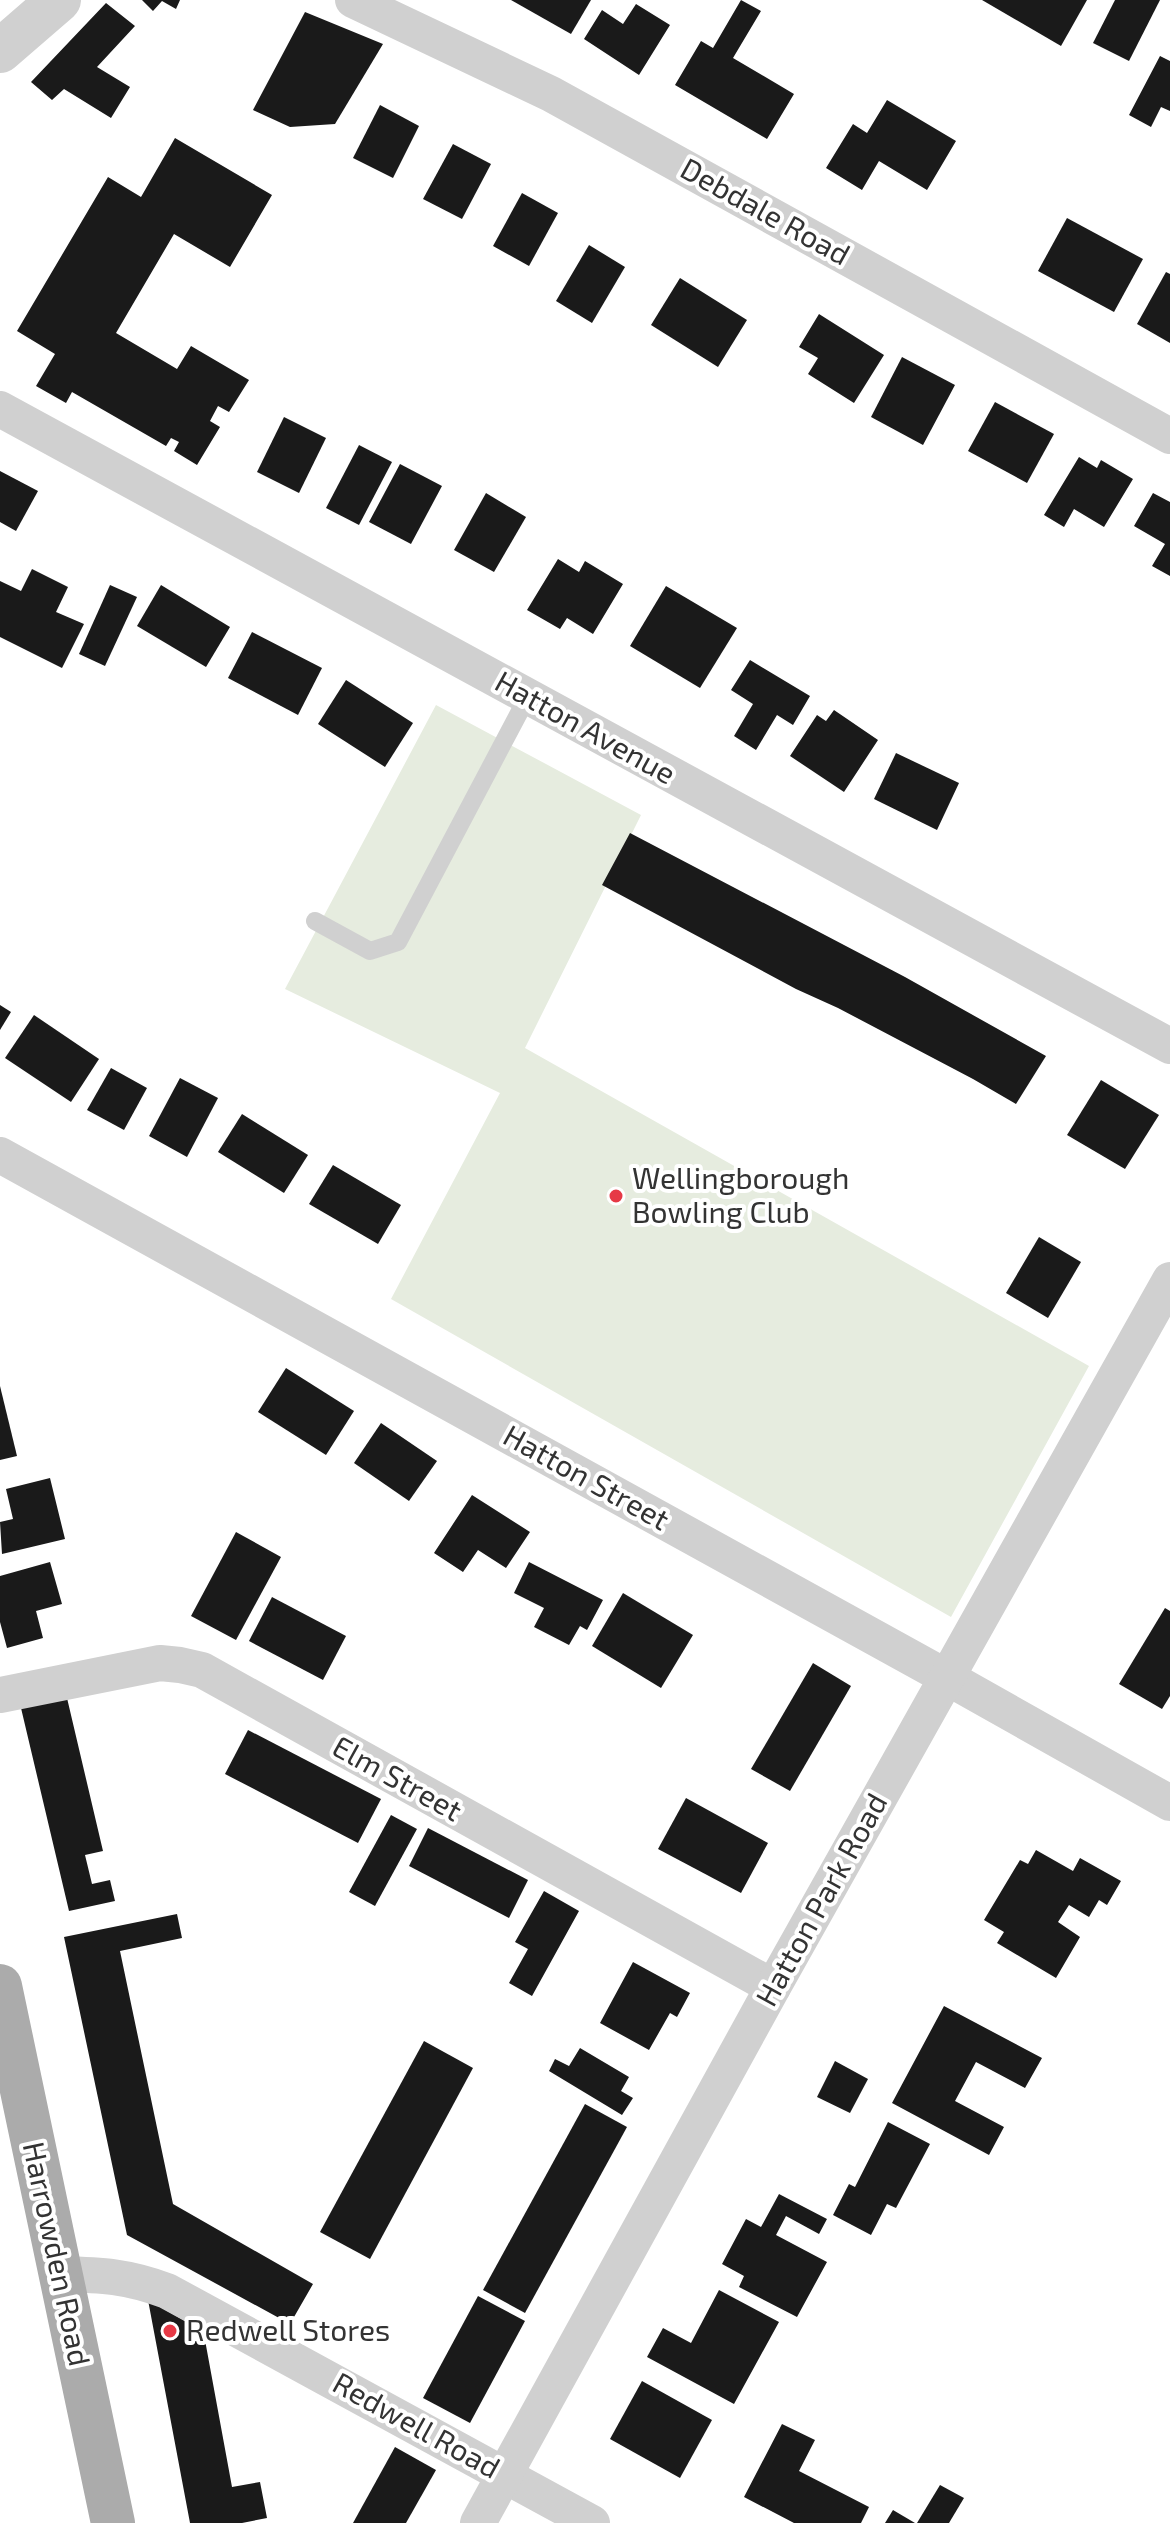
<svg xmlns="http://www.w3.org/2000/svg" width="1170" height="2523" font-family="'Exo 2',sans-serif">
	<rect width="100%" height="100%" fill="#fff"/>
	<path fill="#e6ecdf" d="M436,705L641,815L525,1048L1089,1366L951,1617L391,1299L500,1093L285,989Z"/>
	<g fill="#1a1a1a">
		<path d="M142,0H180L176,9L162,1L153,11Z"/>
		<path d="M511,0H591L571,34Z"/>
		<path d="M741,0L761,11L733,58L794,94L767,139L675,85L701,41L713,48Z"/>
		<path d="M982,0H1087L1061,46Z"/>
		<path d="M1115,0H1160L1129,61L1093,43Z"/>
		<path d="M106,3L135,26L97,67L130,87L111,118L64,89L52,100L31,82Z"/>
		<path d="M636,4L670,25L639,75L584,39L602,10L623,24Z"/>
		<path d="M305,12L383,44L335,124L290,127L253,110Z"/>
		<path d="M1160,56L1170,61V111L1161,107L1151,127L1129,115Z"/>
		<path d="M887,100L956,141L927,190L879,161L862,190L826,168L853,124L867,133Z"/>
		<path d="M380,105L419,126L393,178L353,158Z"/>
		<path d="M175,138L272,195L230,267L174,234L116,333L177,369L191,346L249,380L229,412L218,406L210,421L220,427L197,465L174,451L179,442L171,438L166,446L72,392L66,403L36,386L55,354L17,331L108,177L141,197Z"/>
		<path d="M453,144L491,164L462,219L423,199Z"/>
		<path d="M522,193L558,213L529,266L493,246Z"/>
		<path d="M1067,218L1143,259L1114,312L1038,271Z"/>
		<path d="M589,245L625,267L592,323L556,301Z"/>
		<path d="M1166,272L1170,274V343L1137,324Z"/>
		<path d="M680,278L747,320L718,367L651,325Z"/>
		<path d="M819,314L884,355L854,403L808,374L818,358L799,347Z"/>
		<path d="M902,357L955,385L923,445L871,417Z"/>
		<path d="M995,402L1054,434L1027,483L968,451Z"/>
		<path d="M284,417L326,438L299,493L257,472Z"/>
		<path d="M359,445L392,462L359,525L326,508Z"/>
		<path d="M1079,457L1097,468L1101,460L1133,479L1104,527L1074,509L1064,527L1044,515Z"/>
		<path d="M400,464L442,486L411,544L369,522Z"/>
		<path d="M0,471L38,491L16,531L0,522Z"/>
		<path d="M486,493L526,517L494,572L454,550Z"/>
		<path d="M1153,493L1170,502V576L1152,566L1165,544L1134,526Z"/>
		<path d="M558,559L579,572L585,561L623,584L593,634L567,618L560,629L527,610Z"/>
		<path d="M32,569L68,587L56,612L84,624L62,668L0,637V581L21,591Z"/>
		<path d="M110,585L137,597L105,666L79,654Z"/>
		<path d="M161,585L230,627L206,667L137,626Z"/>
		<path d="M666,586L737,628L700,688L630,646Z"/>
		<path d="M252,632L322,668L298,715L228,678Z"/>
		<path d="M750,660L810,696L793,725L777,715L756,750L734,736L753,704L731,690Z"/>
		<path d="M346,680L413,723L385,767L318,724Z"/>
		<path d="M834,710L878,740L844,792L790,756L817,715L826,721Z"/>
		<path d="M896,753L959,783L937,830L874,799Z"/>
		<path d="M630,833L905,977L1046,1056L1016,1104L973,1079L838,1008L796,989L602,885Z"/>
		<path d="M0,1005L11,1012L0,1030Z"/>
		<path d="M34,1015L99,1059L71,1102L5,1058Z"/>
		<path d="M111,1068L147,1088L124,1130L87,1110Z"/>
		<path d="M180,1078L218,1098L187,1157L149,1136Z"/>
		<path d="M1101,1080L1159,1115L1125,1169L1067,1135Z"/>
		<path d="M242,1114L308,1155L284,1193L218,1152Z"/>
		<path d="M333,1165L401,1205L378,1244L309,1204Z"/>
		<path d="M1039,1237L1081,1262L1048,1318L1006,1293Z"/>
		<path d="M286,1368L354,1411L326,1455L258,1412Z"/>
		<path d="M0,1386L17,1456L0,1460Z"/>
		<path d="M381,1423L437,1461L409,1501L354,1463Z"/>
		<path d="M50,1478L65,1539L2,1554L0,1522L13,1519L6,1489Z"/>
		<path d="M472,1495L530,1532L506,1568L478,1550L463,1572L434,1553Z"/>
		<path d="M236,1532L281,1557L236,1640L191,1616Z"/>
		<path d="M50,1562L62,1604L36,1611L43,1638L7,1648L0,1622V1576Z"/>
		<path d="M529,1562L603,1600L587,1630L580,1626L569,1645L534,1627L544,1608L514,1593Z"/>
		<path d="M623,1593L693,1635L661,1688L592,1646Z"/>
		<path d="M272,1597L346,1636L323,1680L249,1641Z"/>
		<path d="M1165,1608L1170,1611V1696L1162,1709L1119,1684Z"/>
		<path d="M813,1663L851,1686L790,1791L751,1769Z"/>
		<path d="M67,1698L103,1851L85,1855L92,1884L110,1880L115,1901L69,1911L21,1708Z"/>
		<path d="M248,1730L381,1799L358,1843L225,1774Z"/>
		<path d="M686,1798L768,1843L741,1893L658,1849Z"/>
		<path d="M391,1815L417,1829L375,1906L349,1892Z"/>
		<path d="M428,1828L528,1880L509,1918L409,1866Z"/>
		<path d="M1036,1850L1073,1871L1080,1858L1121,1881L1107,1905L1099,1900L1089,1917L1069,1905L1058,1922L1080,1937L1056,1978L997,1943L1004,1932L984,1920L1020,1860L1028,1864Z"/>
		<path d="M544,1891L579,1911L532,1996L509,1983L528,1949L515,1942Z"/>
		<path d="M177,1914L182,1938L120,1951L173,2204L313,2284L290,2324L127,2235L64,1937Z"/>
		<path d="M633,1962L690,1993L677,2017L670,2013L649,2050L600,2023Z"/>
		<path d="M944,2006L1042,2058L1025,2088L976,2062L955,2101L1004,2127L989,2155L892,2103Z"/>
		<path d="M424,2041L473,2068L370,2259L320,2232Z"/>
		<path d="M580,2048L629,2077L621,2091L633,2098L622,2115L549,2071L555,2059L569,2066Z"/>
		<path d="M835,2061L868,2079L850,2113L817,2097Z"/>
		<path d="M585,2104L627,2127L525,2313L483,2290Z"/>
		<path d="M888,2122L930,2144L896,2208L887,2204L871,2235L833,2215L849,2184L855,2187Z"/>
		<path d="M779,2194L827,2219L819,2234L786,2216L776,2235L827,2262L797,2317L739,2287L744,2276L722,2264L746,2219L761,2227Z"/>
		<path d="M719,2290L779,2322L734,2404L647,2357L663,2328L691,2343Z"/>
		<path d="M478,2296L525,2321L470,2423L423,2398Z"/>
		<path d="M148,2300L185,2321L188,2342L205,2340L232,2487L260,2482L267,2518L242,2523H190Z"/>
		<path d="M642,2381L712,2420L680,2478L610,2439Z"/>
		<path d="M782,2424L815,2440L799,2471L869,2507L861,2523H794L744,2497Z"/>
		<path d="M395,2447L436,2470L406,2523H353Z"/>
		<path d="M940,2485L964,2498L949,2523H917Z"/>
		<path d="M893,2510L915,2523H885Z"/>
	</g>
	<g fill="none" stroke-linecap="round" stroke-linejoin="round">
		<path stroke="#d0d0d0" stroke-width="18" d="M315,921L370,951L398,942L528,696"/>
		<g stroke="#d0d0d0" stroke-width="36">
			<path d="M353,0L551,94L1170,436"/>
			<path d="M0,409L1170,1046"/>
			<path d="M0,1155L948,1678L1170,1803"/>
			<path d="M0,1695L160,1663L180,1665L202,1670L773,1987"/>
			<path d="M60,2274C102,2275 127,2276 167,2291L592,2523"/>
			<path d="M478,2523L773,1987L1170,1280"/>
		</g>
		<path stroke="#d0d0d0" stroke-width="44" d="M0,51L59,0"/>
		<path stroke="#ababab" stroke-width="44" d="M0,1986L113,2523"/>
	</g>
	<g fill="#e63946" stroke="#fff" stroke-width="3">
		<circle cx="616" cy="1196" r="8"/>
		<circle cx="170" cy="2331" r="8"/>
	</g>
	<g text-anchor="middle" stroke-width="8" stroke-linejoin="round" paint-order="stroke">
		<g font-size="30" fill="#333" stroke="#fff">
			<text transform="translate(765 212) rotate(29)" y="10">Debdale Road</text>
			<text transform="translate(585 728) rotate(29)" y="10">Hatton Avenue</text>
			<text transform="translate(586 1478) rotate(29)" y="10">Hatton Street</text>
			<text transform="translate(397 1779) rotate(29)" y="10">Elm Street</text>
			<text transform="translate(822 1900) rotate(-61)" y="10">Hatton Park Road</text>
			<text transform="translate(56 2254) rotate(78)" y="10">Harrowden Road</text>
			<text transform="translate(416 2426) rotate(29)" y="10">Redwell Road</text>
		</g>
		<g font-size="30" fill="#333" stroke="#fff" text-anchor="start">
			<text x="632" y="1189">Wellingborough<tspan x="632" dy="34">Bowling Club</tspan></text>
			<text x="186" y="2341">Redwell Stores</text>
		</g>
	</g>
</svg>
